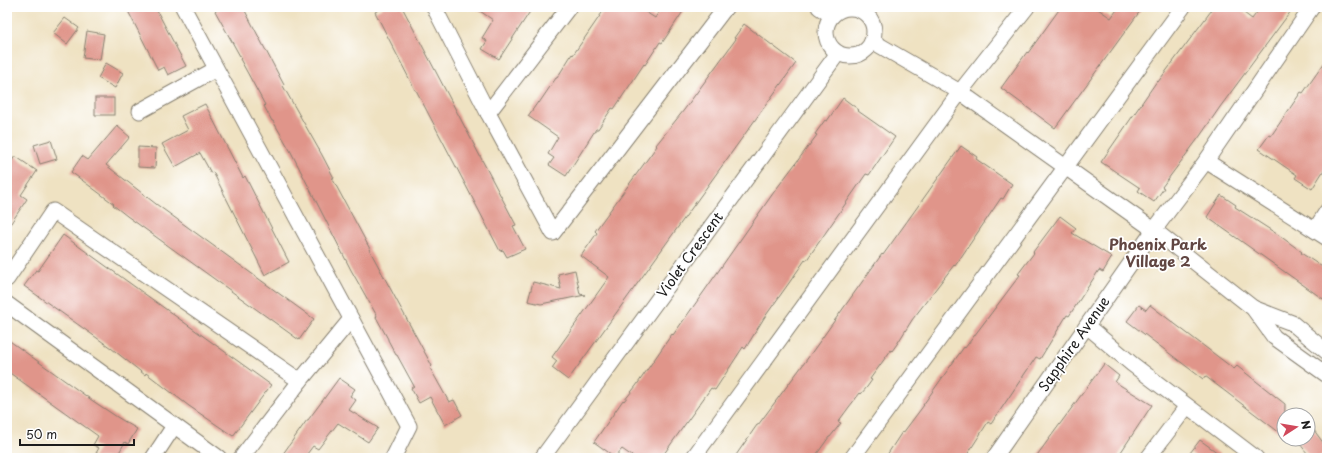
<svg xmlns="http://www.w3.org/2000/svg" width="1334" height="465" font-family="'Playpen Sans',sans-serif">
	<rect width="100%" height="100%" fill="#fff"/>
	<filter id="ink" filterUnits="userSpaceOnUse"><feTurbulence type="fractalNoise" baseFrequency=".025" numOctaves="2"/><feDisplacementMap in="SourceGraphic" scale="8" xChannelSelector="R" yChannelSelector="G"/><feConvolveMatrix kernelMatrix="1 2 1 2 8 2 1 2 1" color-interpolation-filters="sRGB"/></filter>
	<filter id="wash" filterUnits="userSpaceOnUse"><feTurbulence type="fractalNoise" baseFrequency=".012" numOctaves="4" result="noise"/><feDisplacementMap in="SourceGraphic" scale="16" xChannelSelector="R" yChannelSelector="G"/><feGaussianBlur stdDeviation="0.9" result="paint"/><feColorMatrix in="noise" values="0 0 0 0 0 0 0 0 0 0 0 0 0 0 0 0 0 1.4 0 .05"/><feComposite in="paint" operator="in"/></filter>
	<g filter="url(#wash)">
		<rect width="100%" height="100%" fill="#efe2c2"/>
		<g id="blocks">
			<g fill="#e0958a">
				<path d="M126,7H155L186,66L168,75L164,67L158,70Z"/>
				<path d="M223,7H243L284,85L283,86L322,155L334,178H332L370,249H369L432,366L430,368L449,402L454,400L462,415L445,425L430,397L419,403L411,388L414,386L397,355H396L388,340V339L376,317L377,316L351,270L291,152L273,121H272L264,106L265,105L240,59L241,58L215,11Z"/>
				<path d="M384,7H402L516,225L513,226L525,249L507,257L503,250L500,251L416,90H415L375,12Z"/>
				<path d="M474,7H533L499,59L482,49L487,41L482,38L493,20Z"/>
				<path d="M606,7H638L655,18L662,7H686L662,43L660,42L645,65L644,64L614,109L612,108L598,129H596L566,176L549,165L554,158L548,154L558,137L528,116L538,102L539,103L556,78H557L572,54L573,55Z"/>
				<path d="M1061,7H1095L1111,18L1119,7H1143L1055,128L1001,88L1027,52L1028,53Z"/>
				<path d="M1214,7H1236L1252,19L1261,7H1294L1220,107L1200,136L1162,187L1164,188L1154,202L1138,191L1140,188L1101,162L1157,81L1158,82Z"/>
				<path d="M65,18L79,28L67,44L53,33Z"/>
				<path d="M744,24L796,63L568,380L552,368L557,361L552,357L609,277L581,256L597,233L595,231L657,146L656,145L684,110L736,39L734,38Z"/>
				<path d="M87,31L104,34L100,60L83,58Z"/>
				<path d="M1327,59V165L1312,189L1295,178L1297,175L1259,149L1269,135L1271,136L1301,92L1303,93Z"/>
				<path d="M106,63L123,73L115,88L98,78Z"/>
				<rect x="95" y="98" width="19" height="17"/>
				<path d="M843,98L859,110L858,111L895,137L869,175L866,174L806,261L805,260L789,283L764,318L745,349L743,347L715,390L711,388L661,458H635L622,449L615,457L594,442L623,400L624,401L636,386L672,334L673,335L703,293L774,192L817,135L815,134L825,120L827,121Z"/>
				<path d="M205,104L243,178L245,176L289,262L265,275L213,172L211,173L200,153L175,167L162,144L188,130L181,116Z"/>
				<path d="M117,126L130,137L106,165L156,204L314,319L299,340L127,216L113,205L114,204L71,172L82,156L88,160Z"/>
				<path d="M51,140L57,159L40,164L34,145Z"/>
				<path d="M961,146L977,157L976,159L1012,184L1003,199L1001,198L955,266L954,265L912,320L897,344L892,351L891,350L870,379L872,380L867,387L861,394L860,393L849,407L838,422L841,423L830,437H829L814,458H734L757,425H758L805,362L882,254L883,255Z"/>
				<path d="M138,147L156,148L155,168L138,167Z"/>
				<path d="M15,156L37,171L21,195L27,199L7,229V169Z"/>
				<path d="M1221,195L1236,205L1235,207L1280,236L1302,252L1301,253L1327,270V293L1323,299L1207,217Z"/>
				<path d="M1060,216L1076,228L1072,233L1112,257L1103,272L1099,270L1069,316L1067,315L1040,359L1036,357L991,424L988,422L965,458H885L902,432L903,433L924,405H923L964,347L965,348L1020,275L1018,274L1034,253L1033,252Z"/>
				<path d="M63,235L271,385L233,436L189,406L146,373L145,375L111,348L24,286L36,270L38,271Z"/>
				<path d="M575,270L580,294L585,295L541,304L528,301L533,282L561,289L558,274Z"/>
				<path d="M1139,305L1146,310L1150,305L1234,369L1237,366L1285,404L1284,436L1205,376L1203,379L1127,321Z"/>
				<path d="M7,339L93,401L117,417L137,429L128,444L125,442L116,458H93L99,448L93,445L98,436L7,371Z"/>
				<path d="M1104,364L1119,376L1115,382L1152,405L1117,458H1035Z"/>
				<path d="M339,378L355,389L350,396L356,400L349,410L378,428L368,442L338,423L318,449L313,446L304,458H280L307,420H308L323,400Z"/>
				<path d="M1308,422L1327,448V452L1318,458H1311L1296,439H1308Z"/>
				<path d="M1200,440L1225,458H1196L1190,453Z"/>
			</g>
		</g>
	</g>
	<g filter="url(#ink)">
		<use href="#blocks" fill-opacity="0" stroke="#867f6f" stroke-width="1"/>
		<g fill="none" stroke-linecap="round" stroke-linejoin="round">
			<g stroke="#867f6f" stroke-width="17">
				<g id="minor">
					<path d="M183,7L409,426L393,458"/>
					<path d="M434,7L488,113L553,233L726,7"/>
					<path d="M819,7L832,16"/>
					<circle cx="850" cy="32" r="24"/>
					<path d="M872,41L960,92L1154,230L1253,308L1274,337L1327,375"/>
					<path d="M140,111L216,69"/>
					<path d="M488,113L569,7"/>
					<path d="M1206,161L1327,238"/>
					<path d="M1315,230L1327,211"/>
					<path d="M7,279L53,211L300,381"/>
					<path d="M7,304L219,458"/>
					<path d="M1253,308L1292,323L1327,352"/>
					<path d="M1087,326L1132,364L1256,458"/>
					<path d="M153,458L174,426"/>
					<path d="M241,458L300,381L351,319"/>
					<path d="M542,458L838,53"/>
					<path d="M693,458L960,92L1027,7"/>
					<path d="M852,458L1183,7"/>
					<path d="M994,458L1154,230L1206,161L1312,7"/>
					<path d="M1148,458L1187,406"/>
				</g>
			</g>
			<use href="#minor" stroke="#fff" stroke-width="15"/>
		</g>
	</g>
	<g text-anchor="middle" stroke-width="3.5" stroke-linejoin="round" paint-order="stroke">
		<g font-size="14" fill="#1c1c1c" stroke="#fff">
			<text transform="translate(690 255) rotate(-54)" y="5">Violet Crescent</text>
			<text transform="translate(1074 344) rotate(-55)" y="5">Sapphire Avenue</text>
		</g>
		<g font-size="15" font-weight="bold" fill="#614642" stroke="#fff">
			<text x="1158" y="250">Phoenix Park<tspan x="1158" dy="17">Village 2</tspan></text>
		</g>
	</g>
	<rect width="1334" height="465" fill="none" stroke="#fff" stroke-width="24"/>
	<g transform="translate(1296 427) rotate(78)"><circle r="19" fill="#ffffff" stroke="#a4a4a4"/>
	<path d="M0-3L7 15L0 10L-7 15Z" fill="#d1495b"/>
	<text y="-6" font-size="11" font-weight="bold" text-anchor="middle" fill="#1c1c1c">N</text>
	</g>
	<path d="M20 439v6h114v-6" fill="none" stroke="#1c1c1c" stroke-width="2"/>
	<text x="26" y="439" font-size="12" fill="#1c1c1c" stroke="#ffffff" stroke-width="3" paint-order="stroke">50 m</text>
</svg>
